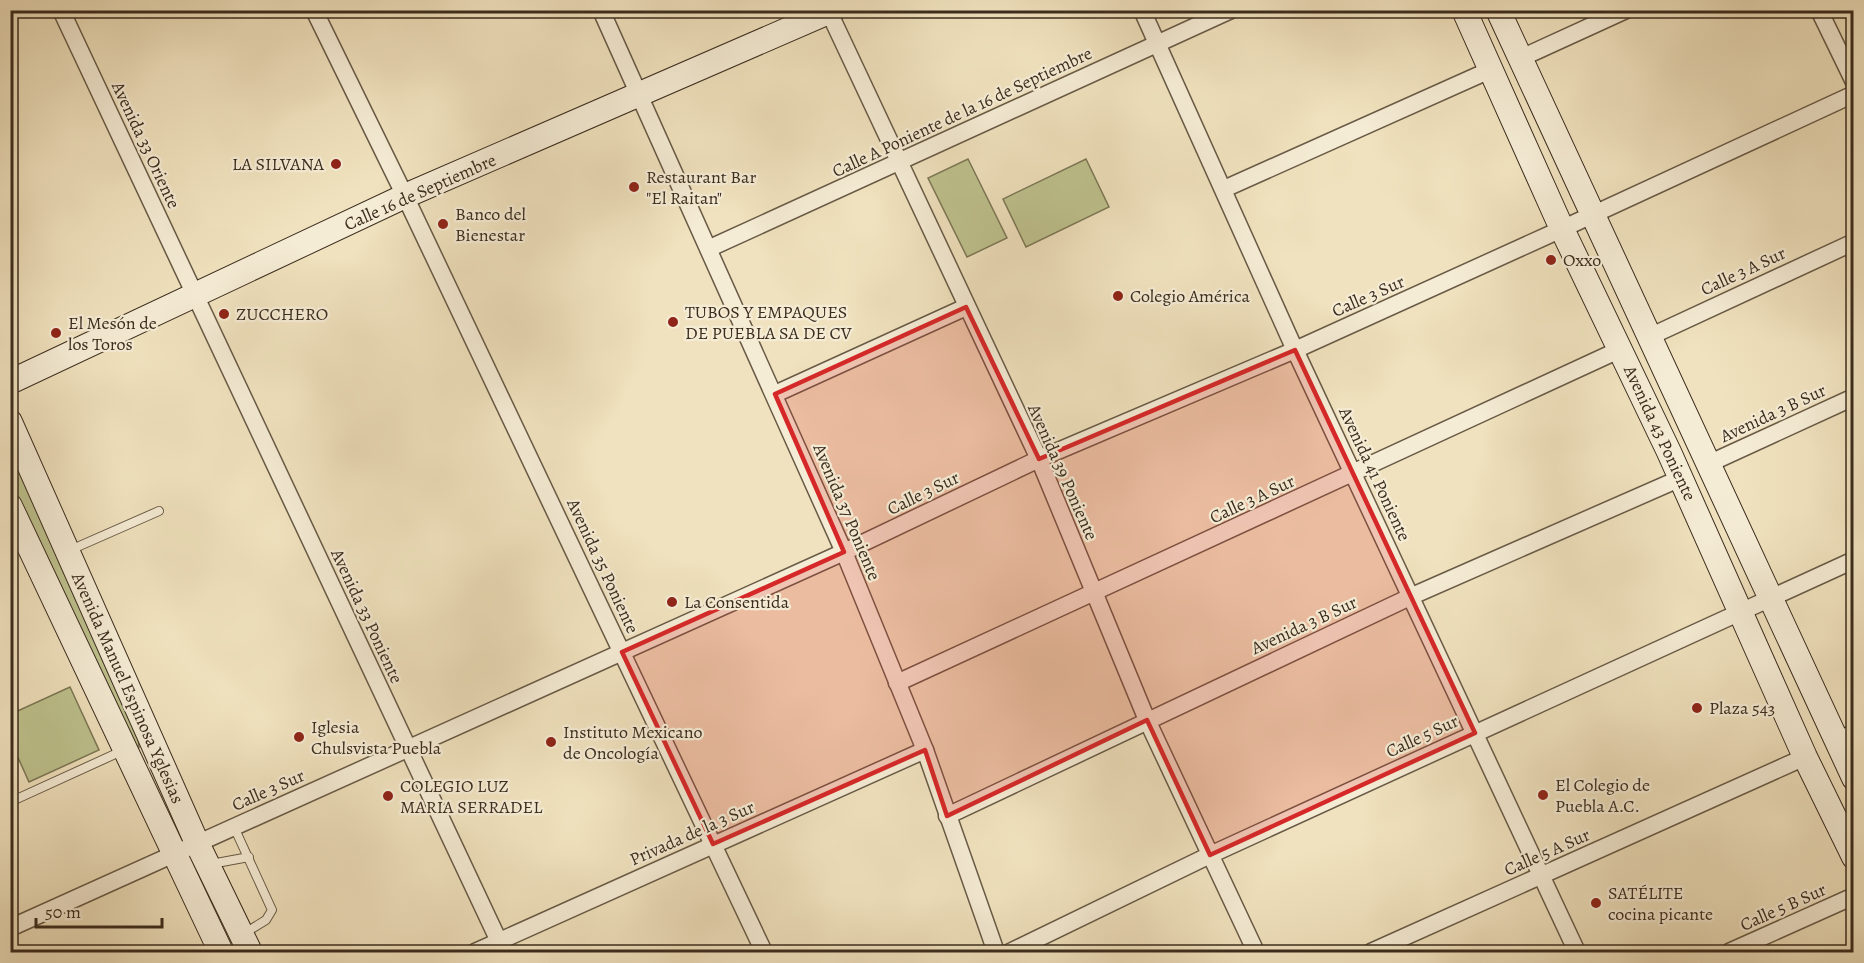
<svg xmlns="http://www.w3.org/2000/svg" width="1864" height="963" font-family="Alegreya,serif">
	<rect width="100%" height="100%" fill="#f0e2be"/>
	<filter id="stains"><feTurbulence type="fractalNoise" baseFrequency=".00333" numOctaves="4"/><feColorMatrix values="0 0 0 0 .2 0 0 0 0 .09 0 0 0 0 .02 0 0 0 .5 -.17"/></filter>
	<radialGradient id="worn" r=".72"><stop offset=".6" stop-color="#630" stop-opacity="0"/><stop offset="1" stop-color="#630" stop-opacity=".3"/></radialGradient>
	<g fill="#bec28e" stroke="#7c7756" stroke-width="1.5">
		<path d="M968,159L1007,238L967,257L928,178Z"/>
		<path d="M1086,159L1109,207L1026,247L1003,199Z"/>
		<path d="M10,432L138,735L139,747L129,741L11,489Z"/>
		<path d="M70,687L99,750L29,782L11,742V714Z"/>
	</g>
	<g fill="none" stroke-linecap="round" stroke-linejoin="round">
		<g stroke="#685a46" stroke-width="10">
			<g id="lane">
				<path d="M68,551L159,511"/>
				<path d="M10,802L124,750"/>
				<path d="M234,827L272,910L266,920L243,934"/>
				<path d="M211,864L249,857"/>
			</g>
		</g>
		<g stroke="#685a46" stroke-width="19">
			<g id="street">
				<path d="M61,10L504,952"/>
				<path d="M314,10L405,196L764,952"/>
				<path d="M601,10L844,552L925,750L996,952"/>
				<path d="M828,10L1039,459L1147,720L1256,952"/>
				<path d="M1142,10L1295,350L1577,952"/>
				<path d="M1819,10L1854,82"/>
				<path d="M1521,58L1626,10"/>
				<path d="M1224,189L1490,70"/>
				<path d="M710,248L1231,10"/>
				<path d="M1649,337L1854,242"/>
				<path d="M775,394L966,307"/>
				<path d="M1708,464L1854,397"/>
				<path d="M897,683L1621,349"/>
				<path d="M1836,741L1854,733"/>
				<path d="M947,816L1412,596L1681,478"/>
				<path d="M10,928L844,552L1039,459L1295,350L1553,233L1854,94"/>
				<path d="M475,952L925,750"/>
				<path d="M1010,952L1210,855L1854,560"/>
				<path d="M1371,952L1805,757"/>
				<path d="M1729,952L1854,896"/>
			</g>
		</g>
		<g stroke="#3b2c1e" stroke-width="26">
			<g id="secondary">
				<path d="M1464,10L1562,229L1669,452L1805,757L1854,857"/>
				<path d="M1498,10L1854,778"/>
				<path d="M10,382L405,196L833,10"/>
				<path d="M10,422L197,843L250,952"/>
				<path d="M10,506L221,952"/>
			</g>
		</g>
		<use href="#lane" stroke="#f5ecd5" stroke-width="8"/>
		<use href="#street" stroke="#f5ecd5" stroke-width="16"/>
		<use href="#secondary" stroke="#f5ecd5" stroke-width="24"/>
	</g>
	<path fill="#d62828" fill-opacity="0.2" stroke="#d62828" stroke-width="4.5" stroke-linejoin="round" d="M966,307L1039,459L1295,350L1475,733L1210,855L1147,720L947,816L925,750L713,844L622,652L844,552L775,394Z"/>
	<g fill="#8f2418" stroke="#f5ecd5" stroke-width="2">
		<circle cx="336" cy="164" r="6"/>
		<circle cx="634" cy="187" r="6"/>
		<circle cx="443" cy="224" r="6"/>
		<circle cx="1551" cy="260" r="6"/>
		<circle cx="1118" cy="296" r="6"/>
		<circle cx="224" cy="314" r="6"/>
		<circle cx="673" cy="322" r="6"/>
		<circle cx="56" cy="333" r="6"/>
		<circle cx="672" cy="602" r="6"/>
		<circle cx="1697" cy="708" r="6"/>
		<circle cx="299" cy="737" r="6"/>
		<circle cx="551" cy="742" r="6"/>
		<circle cx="1543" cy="795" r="6"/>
		<circle cx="388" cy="796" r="6"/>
		<circle cx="1596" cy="903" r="6"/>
	</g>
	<g text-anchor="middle" stroke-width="4.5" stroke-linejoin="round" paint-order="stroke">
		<g font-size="18" fill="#3b2c1e" stroke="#f5ecd5">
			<text transform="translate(962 112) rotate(-25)" y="6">Calle A Poniente de la 16 de Septiembre</text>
			<text transform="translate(146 145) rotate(65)" y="6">Avenida 33 Oriente</text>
			<text transform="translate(420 192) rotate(-24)" y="6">Calle 16 de Septiembre</text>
			<text transform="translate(1743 271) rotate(-25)" y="6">Calle 3 A Sur</text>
			<text transform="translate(1368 296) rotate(-24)" y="6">Calle 3 Sur</text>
			<text transform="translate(1773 413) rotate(-25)" y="6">Avenida 3 B Sur</text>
			<text transform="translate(1660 433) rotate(65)" y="6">Avenida 43 Poniente</text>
			<text transform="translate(1063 472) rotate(66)" y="6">Avenida 39 Poniente</text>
			<text transform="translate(1375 474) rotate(65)" y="6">Avenida 41 Poniente</text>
			<text transform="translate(923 493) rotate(-26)" y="6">Calle 3 Sur</text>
			<text transform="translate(1252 499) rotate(-25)" y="6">Calle 3 A Sur</text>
			<text transform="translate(847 512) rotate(67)" y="6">Avenida 37 Poniente</text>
			<text transform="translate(603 566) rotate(65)" y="6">Avenida 35 Poniente</text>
			<text transform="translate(367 616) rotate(65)" y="6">Avenida 33 Poniente</text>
			<text transform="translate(1304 625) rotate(-25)" y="6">Avenida 3 B Sur</text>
			<text transform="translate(128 688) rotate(66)" y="6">Avenida Manuel Espinosa Yglesias</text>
			<text transform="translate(1422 736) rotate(-25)" y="6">Calle 5 Sur</text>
			<text transform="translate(268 790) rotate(-24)" y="6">Calle 3 Sur</text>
			<text transform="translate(692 833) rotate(-24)" y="6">Privada de la 3 Sur</text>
			<text transform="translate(1547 852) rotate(-24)" y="6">Calle 5 A Sur</text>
			<text transform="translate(1783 907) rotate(-24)" y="6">Calle 5 B Sur</text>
		</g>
		<g font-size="18" fill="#3b2c1e" stroke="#f5ecd5" text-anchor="start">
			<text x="324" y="170" text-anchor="end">LA SILVANA</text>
			<text x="646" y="183">Restaurant Bar<tspan x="646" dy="21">"El Raitan"</tspan></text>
			<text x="455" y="220">Banco del<tspan x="455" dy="21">Bienestar</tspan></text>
			<text x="1563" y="266">Oxxo</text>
			<text x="1130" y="302">Colegio América</text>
			<text x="685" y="318">TUBOS Y EMPAQUES<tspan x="685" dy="21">DE PUEBLA SA DE CV</tspan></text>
			<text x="236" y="320">ZUCCHERO</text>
			<text x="68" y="329">El Mesón de<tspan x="68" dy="21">los Toros</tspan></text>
			<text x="684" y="608">La Consentida</text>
			<text x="1709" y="714">Plaza 543</text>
			<text x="311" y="733">Iglesia<tspan x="311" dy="21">Chulsvista Puebla</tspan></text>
			<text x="563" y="738">Instituto Mexicano<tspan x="563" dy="21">de Oncología</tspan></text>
			<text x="1555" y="791">El Colegio de<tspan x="1555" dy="21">Puebla A.C.</tspan></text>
			<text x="400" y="792">COLEGIO LUZ<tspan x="400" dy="21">MARIA SERRADEL</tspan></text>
			<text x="1608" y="899">SATÉLITE<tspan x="1608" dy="21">cocina picante</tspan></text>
		</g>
	</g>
	<rect width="1864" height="963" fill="none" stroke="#f0e2be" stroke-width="36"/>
	<rect x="12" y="12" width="1840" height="939" fill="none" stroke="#3b2c1e" stroke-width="3"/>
	<rect x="18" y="18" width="1828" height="927" fill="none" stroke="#3b2c1e" stroke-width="1.5"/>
	<path d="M36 918v9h126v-9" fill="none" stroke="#3b2c1e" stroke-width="3"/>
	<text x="45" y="918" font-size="18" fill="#3b2c1e" stroke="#f5ecd5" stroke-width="4.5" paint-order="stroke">50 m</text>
	<rect width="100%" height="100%" filter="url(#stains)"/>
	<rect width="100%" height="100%" fill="url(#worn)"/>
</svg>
